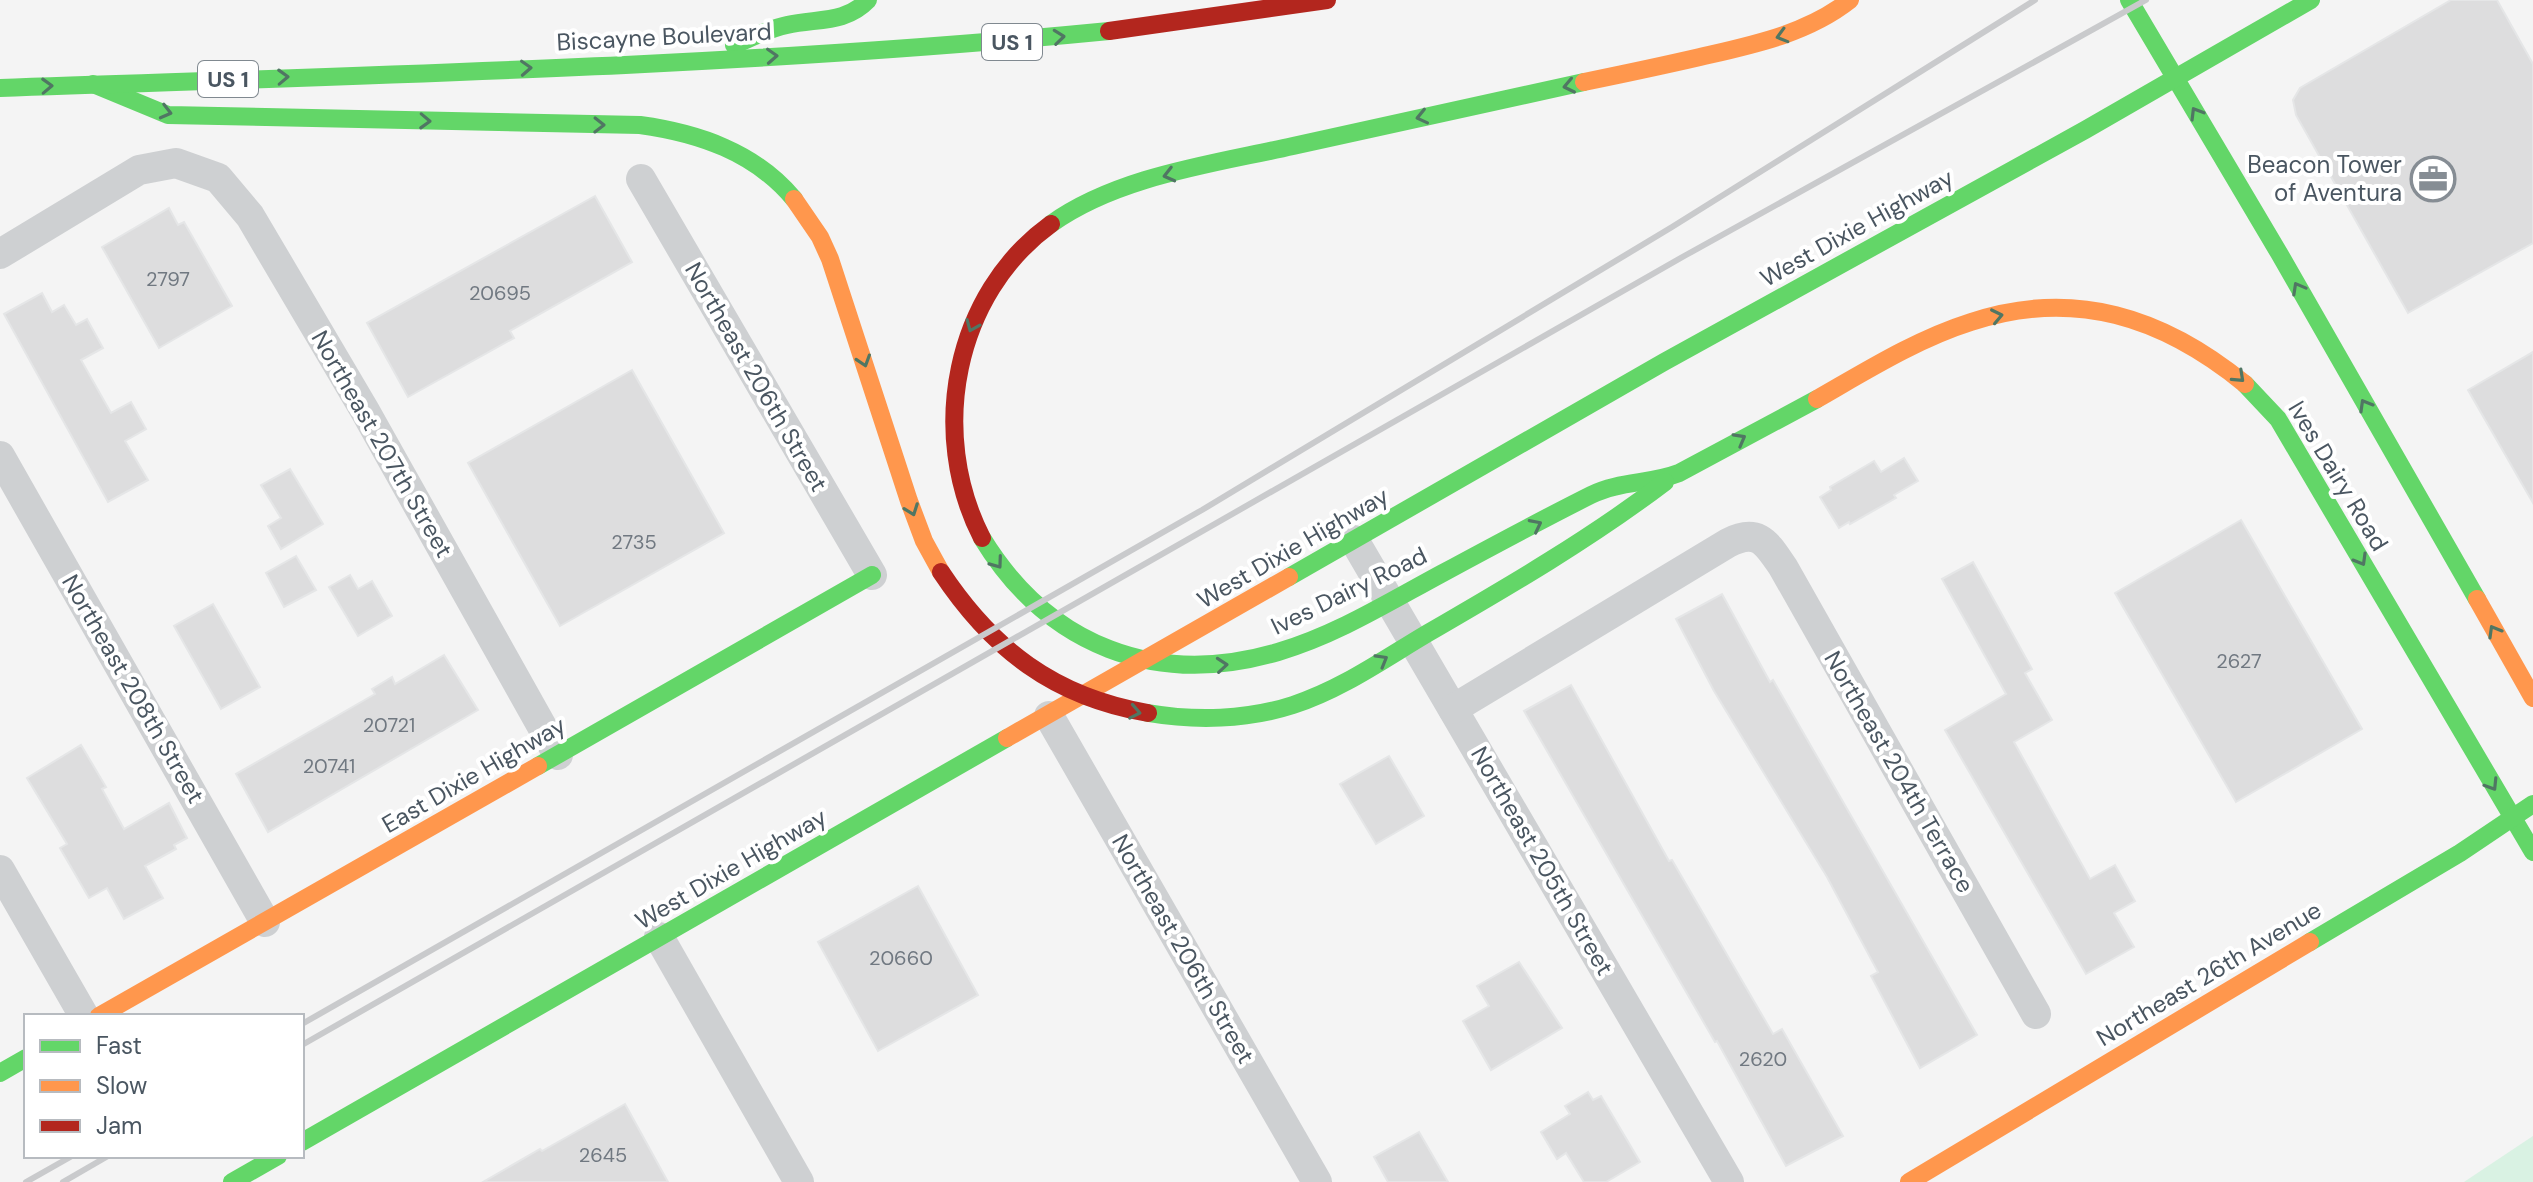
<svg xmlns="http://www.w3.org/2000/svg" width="2533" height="1182" font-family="'DM Sans',sans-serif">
	<rect width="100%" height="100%" fill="#f4f4f4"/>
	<path fill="#d9f2e3" d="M2533,1136V1182H2464Z"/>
	<g fill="#ddddde" stroke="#e5e6e7" stroke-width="2">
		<path d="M2451,0H2497L2533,64V243L2408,313L2296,115L2293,100L2300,88Z"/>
		<path d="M595,196L632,262L510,331L514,338L408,397L367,323Z"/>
		<path d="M169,208L178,225L184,222L232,306L159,348L102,247Z"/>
		<path d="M42,293L52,312L64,305L76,325L87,319L103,348L81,360L111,413L131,402L146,429L125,441L148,480L108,502L4,314Z"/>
		<path d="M2533,352V503L2468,390Z"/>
		<path d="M632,370L724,533L560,626L468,463Z"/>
		<path d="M1904,458L1918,481L1894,495L1896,498L1850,524L1849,522L1839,528L1820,497L1831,490L1830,487L1874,461L1881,472Z"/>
		<path d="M290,469L323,524L281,549L268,526L281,518L261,485Z"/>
		<path d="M2241,520L2362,729L2236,802L2115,593Z"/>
		<path d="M296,556L316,590L284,607L266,573Z"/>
		<path d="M1973,562L2032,669L2025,673L2052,720L2014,742L2090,879L2115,865L2135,901L2114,913L2134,947L2086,974L1945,730L2006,694L1942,579Z"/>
		<path d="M350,575L358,589L372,581L392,616L358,636L329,587Z"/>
		<path d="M1722,594L1770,682L1773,680L1977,1035L1920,1068L1871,976L1878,972L1827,877L1714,691L1676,619Z"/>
		<path d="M213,604L260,687L221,709L174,626Z"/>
		<path d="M444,655L478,710L268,832L236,774L375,694L372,689L392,677L395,684Z"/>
		<path d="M1571,685L1669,861L1672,860L1773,1034L1782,1029L1843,1136L1786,1166L1717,1041L1715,1042L1524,711Z"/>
		<path d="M81,745L106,787L102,789L124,829L169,803L187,838L174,845L176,849L145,866L163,898L124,919L107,888L89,898L60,848L67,844L27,778Z"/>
		<path d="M1389,756L1424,816L1376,844L1340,784Z"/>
		<path d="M918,886L978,995L878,1051L818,942Z"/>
		<path d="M1519,962L1562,1028L1491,1070L1463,1021L1489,1006L1477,986Z"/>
		<path d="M1588,1092L1593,1100L1601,1096L1640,1162L1606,1182H1584L1566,1153L1557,1159L1541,1132L1570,1114L1565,1106Z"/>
		<path d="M625,1104L668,1182H483L540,1149L542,1151Z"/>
		<path d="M1419,1132L1448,1182H1388L1374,1157Z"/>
	</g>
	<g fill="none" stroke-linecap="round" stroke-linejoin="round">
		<g stroke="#ced0d2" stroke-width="30">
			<path d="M641,179L872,575"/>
			<path d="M0,254L139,170L176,163L218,178L250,216L365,411L558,755"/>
			<path d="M0,456L265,922"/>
			<path d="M1354,540L1729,1182"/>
			<path d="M1453,709L1728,543C1759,527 1767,544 1783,567L2036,1014"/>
			<path d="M1049,716L1317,1182"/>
			<path d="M0,870L84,1016"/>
			<path d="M659,937L799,1182"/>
		</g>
		<g stroke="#63d668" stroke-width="18">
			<path d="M2129,0L2279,253L2477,599"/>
			<path d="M734,45C751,38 768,29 787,25C817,18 845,24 868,0"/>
			<path d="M93,84L168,115L640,125C698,133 755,152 794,199"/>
			<path d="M0,88C370,75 741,67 1109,31"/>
			<path d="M1051,224C1118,176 1213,164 1293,146C1390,125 1487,104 1584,82"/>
			<path d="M2245,384L2278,419L2533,852"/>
			<path d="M982,538C1048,646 1156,688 1278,652C1336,635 1389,602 1441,574C1491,547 1541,520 1591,495C1619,481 1651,484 1679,473L1817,399"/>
			<path d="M1289,577L1664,362L2085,130L2311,0"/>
			<path d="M1148,713C1195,721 1247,720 1293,705C1342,689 1384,659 1428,633C1509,586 1590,539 1665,482"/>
			<path d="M538,766L872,575"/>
			<path d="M2310,942L2460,853L2533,804"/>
			<path d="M0,1073L26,1058"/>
			<path d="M302,1142L1007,738"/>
			<path d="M232,1182L278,1156"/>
		</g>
		<g stroke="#ff974d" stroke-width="18">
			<path d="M1584,82C1623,74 1661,66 1700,57C1752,45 1807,34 1850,0"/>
			<path d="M794,199L820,237L830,259L909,501L924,541L941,572"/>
			<path d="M1817,399C1866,371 1917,339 1971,322C2074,288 2163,317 2245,384"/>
			<path d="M2477,599L2533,698"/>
			<path d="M1007,738L1289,577"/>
			<path d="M99,1016L538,766"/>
			<path d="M1909,1182L2310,942"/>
		</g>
		<g stroke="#b3261e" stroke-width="18">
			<path d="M1109,31L1327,0"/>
			<path d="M982,538C928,433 954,294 1051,224"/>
			<path d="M941,572C992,649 1054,697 1148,713"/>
		</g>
		<g stroke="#c9cacc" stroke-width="6">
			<path d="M302,1024L1202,510L1672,227L2035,0"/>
			<path d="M302,1045L1686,255L2146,0"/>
			<path d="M26,1182L72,1156"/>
			<path d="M63,1182L108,1156"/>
		</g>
	</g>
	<defs><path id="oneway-chevron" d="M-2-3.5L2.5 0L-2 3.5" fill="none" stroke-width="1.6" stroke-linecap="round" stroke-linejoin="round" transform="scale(2)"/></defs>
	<g stroke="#507663">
		<use href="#oneway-chevron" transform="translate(1782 36) rotate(164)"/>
		<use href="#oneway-chevron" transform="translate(1059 37) rotate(-6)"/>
		<use href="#oneway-chevron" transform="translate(772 56) rotate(-3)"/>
		<use href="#oneway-chevron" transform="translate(526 68) rotate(-3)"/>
		<use href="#oneway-chevron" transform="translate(283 77) rotate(-2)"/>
		<use href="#oneway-chevron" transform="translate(47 86) rotate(-2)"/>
		<use href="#oneway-chevron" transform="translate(1569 86) rotate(168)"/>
		<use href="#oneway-chevron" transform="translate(166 112) rotate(14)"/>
		<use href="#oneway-chevron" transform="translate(2196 113) rotate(-121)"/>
		<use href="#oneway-chevron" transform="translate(1422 117) rotate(167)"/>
		<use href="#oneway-chevron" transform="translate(425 121) rotate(2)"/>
		<use href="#oneway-chevron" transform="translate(599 125) rotate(1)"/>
		<use href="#oneway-chevron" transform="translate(1169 175) rotate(166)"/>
		<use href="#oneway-chevron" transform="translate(2298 288) rotate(-119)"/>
		<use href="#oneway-chevron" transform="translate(1997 316) rotate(-12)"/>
		<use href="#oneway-chevron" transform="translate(972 326) rotate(113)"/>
		<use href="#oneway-chevron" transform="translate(864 361) rotate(72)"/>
		<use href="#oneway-chevron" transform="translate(2239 377) rotate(43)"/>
		<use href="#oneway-chevron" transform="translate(2365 405) rotate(-120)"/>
		<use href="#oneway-chevron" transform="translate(1740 439) rotate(-29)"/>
		<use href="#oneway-chevron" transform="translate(912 510) rotate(70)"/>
		<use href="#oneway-chevron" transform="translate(1536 525) rotate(-27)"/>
		<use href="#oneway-chevron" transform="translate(2361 560) rotate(60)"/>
		<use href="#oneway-chevron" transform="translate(997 563) rotate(54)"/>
		<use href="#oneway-chevron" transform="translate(2494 631) rotate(-120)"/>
		<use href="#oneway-chevron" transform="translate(1382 660) rotate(-30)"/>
		<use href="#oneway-chevron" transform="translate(1222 665) rotate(-5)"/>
		<use href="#oneway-chevron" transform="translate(1135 712) rotate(11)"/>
		<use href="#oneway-chevron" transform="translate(2492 785) rotate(58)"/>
	</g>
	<defs>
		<g id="office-ring" transform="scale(2.3)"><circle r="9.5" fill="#fff" stroke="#868d94" stroke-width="1.5"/><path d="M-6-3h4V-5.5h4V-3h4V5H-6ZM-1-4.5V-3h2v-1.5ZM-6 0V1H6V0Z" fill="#868d94"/></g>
	</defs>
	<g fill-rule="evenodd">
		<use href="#office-ring" x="2433" y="179"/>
	</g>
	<g text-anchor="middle" stroke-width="8" stroke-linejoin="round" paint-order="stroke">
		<g font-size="20" fill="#707881">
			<text x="168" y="286">2797</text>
			<text x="500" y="300">20695</text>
			<text x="634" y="549">2735</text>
			<text x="2239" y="668">2627</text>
			<text x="389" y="732">20721</text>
			<text x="329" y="773">20741</text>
			<text x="901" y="965">20660</text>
			<text x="1763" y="1066">2620</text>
			<text x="603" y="1162">2645</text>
		</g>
		<g fill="#fff" stroke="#808990" stroke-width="2">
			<rect x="982" y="24" width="60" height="36" rx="6"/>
			<rect x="198" y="61" width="60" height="36" rx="6"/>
		</g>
		<g font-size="22" font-weight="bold" fill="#4a5661">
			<text x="1012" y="50">US 1</text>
			<text x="228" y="87">US 1</text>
		</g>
		<g font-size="24" fill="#4a5661" stroke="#fff">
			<text transform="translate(664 37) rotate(-3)" y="8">Biscayne Boulevard</text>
			<text transform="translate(1857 228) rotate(-29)" y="8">West Dixie Highway</text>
			<text transform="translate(756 377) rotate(60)" y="8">Northeast 206th Street</text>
			<text transform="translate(382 444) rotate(60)" y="8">Northeast 207th Street</text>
			<text transform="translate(2338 476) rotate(59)" y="8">Ives Dairy Road</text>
			<text transform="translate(1293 548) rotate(-30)" y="8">West Dixie Highway</text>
			<text transform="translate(1349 591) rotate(-26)" y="8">Ives Dairy Road</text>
			<text transform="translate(133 689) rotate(60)" y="8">Northeast 208th Street</text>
			<text transform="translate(1899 772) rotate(60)" y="8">Northeast 204th Terrace</text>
			<text transform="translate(474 775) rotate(-30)" y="8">East Dixie Highway</text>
			<text transform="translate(1542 861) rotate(60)" y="8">Northeast 205th Street</text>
			<text transform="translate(731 869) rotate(-30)" y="8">West Dixie Highway</text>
			<text transform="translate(1183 949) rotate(60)" y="8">Northeast 206th Street</text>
			<text transform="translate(2209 974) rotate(-31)" y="8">Northeast 26th Avenue</text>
		</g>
		<g font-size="24" fill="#4a5661" stroke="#fff" text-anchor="end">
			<text x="2402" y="173">Beacon Tower<tspan x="2402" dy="28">of Aventura</tspan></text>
		</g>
	</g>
	<rect x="24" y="1014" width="280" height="144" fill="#ffffff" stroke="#b7bbc0" stroke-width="2"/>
	<rect x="40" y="1040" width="40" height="12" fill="#63d668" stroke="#b7bbc0" stroke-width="2"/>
	<text x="96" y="1054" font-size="24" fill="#4a5661">Fast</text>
	<rect x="40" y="1080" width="40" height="12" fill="#ff974d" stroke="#b7bbc0" stroke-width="2"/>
	<text x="96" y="1094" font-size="24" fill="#4a5661">Slow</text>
	<rect x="40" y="1120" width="40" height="12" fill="#b3261e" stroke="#b7bbc0" stroke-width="2"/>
	<text x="96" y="1134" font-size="24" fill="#4a5661">Jam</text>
</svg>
